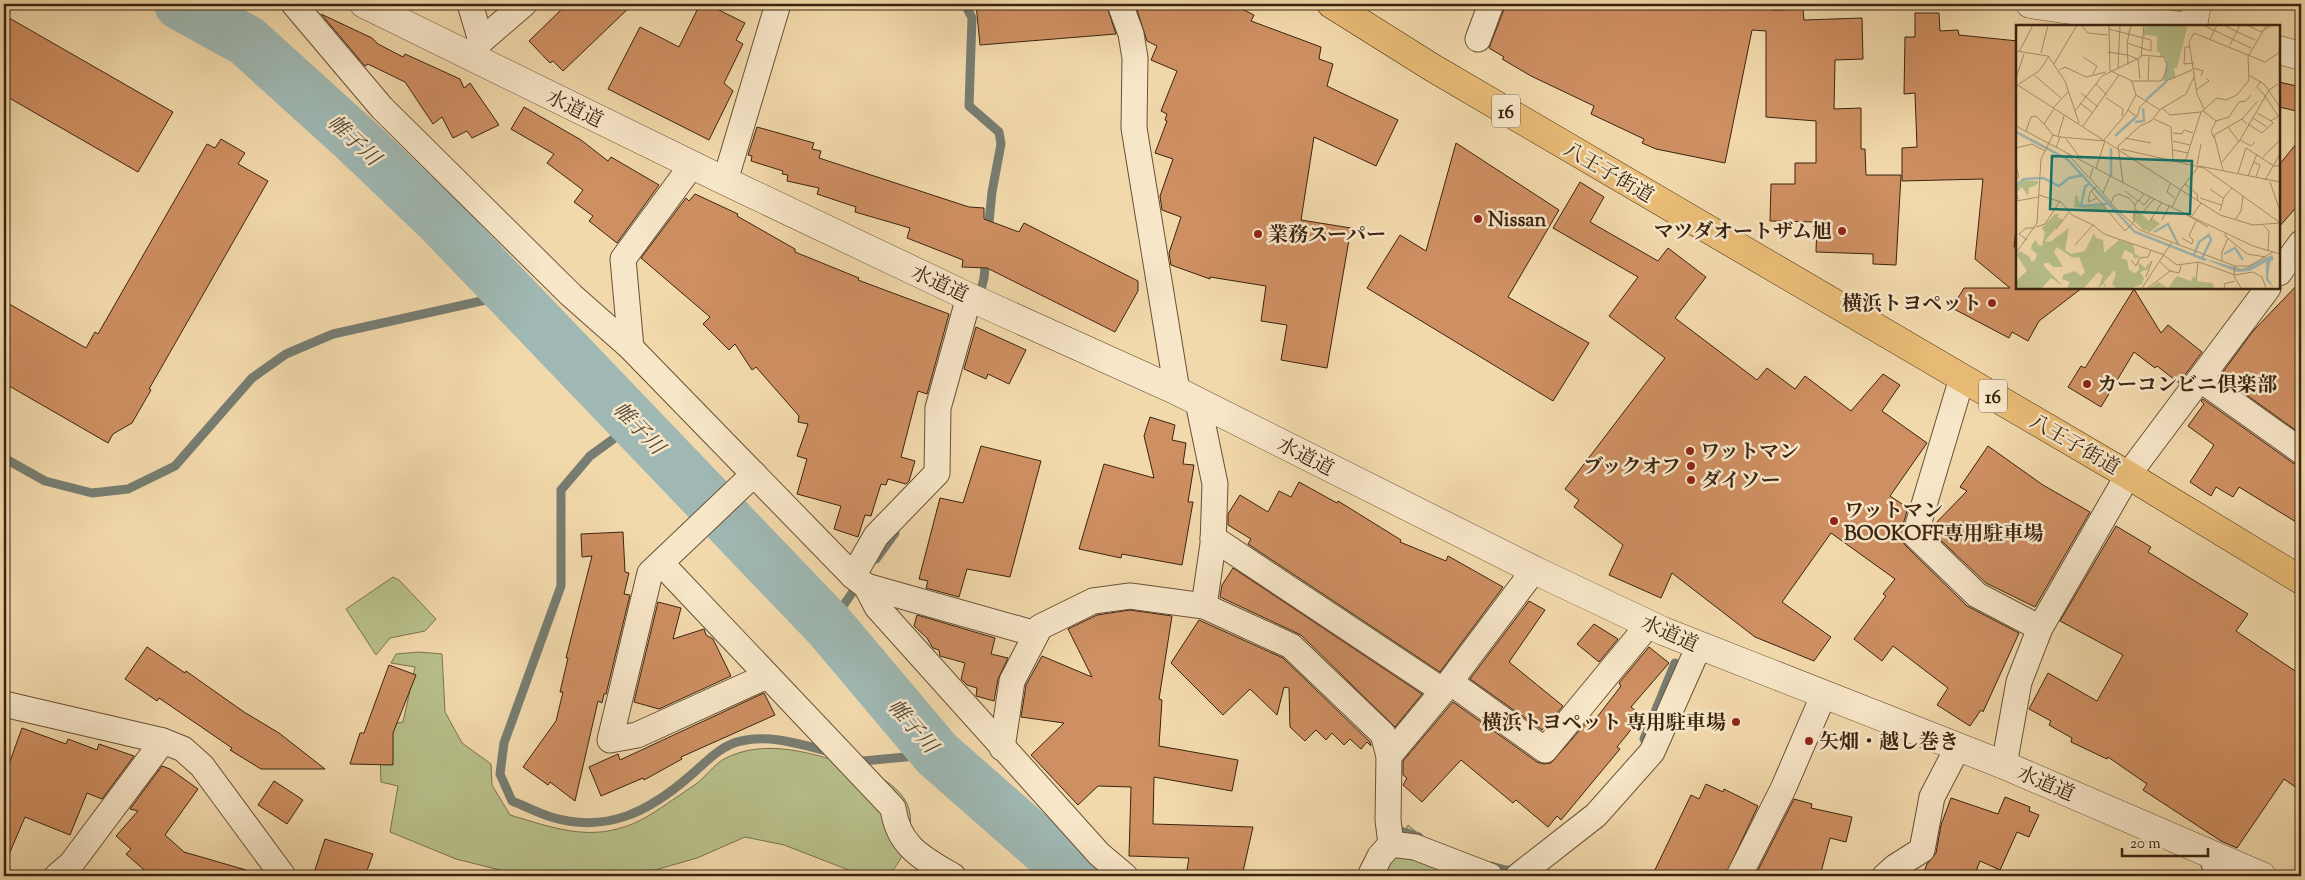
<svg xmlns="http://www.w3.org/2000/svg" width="2305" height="880" font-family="'Sorts Mill Goudy','Noto Serif JP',serif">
	<rect width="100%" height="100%" fill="#f2d9ab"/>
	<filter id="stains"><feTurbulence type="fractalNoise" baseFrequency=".004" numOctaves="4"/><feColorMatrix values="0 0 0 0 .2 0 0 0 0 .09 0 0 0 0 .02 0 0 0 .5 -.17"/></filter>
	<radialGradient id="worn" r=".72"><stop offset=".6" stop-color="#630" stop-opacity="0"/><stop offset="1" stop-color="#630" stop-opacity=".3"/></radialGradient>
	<g fill="#b8c08b" stroke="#7a724e">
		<path d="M393,577L399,580L436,619L425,631L390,638L376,655L346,609Z"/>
		<path d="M419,652L442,654L445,712L462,743L491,764L492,785L510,815C544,825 581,839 617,829C639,824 656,811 674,799C681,794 689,789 696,784C705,777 714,765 724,759C766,737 814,754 857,767C878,774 907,790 910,814C913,834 902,864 887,876H864L784,845L745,837L697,858L655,870L552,874L504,871L456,859L390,832L398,786L381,782L379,726L403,722L415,667L391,663L396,654Z"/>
		<path d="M1408,825L1468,876H1382Z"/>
	</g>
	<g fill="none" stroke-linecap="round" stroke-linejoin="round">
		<g stroke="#777d72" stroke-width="9">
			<path d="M965,4L972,18L969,106L999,132L1001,144L992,192L988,232"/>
			<path d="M979,298L984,278L986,257"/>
			<path d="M634,424L590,456L561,490V586L504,743L500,774L512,801C525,806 538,813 551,817C607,834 650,811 691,775C705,763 721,745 741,741C771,734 802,745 831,752"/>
			<path d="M4,458L45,481L92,493L128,489L175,466L252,378L286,354L333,334L513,294"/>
			<path d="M876,559L895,533"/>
			<path d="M829,626L859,583"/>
			<path d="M1644,739L1675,663"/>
			<path d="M856,759L863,761L937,754"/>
			<path d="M1391,828L1419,837"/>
			<path d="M1491,866C1500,869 1511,873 1519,867"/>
		</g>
		<path stroke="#9fb8b3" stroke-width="52" d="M180,4L247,41L354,138L441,221L829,626L937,754L1076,876"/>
	</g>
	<g fill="#ce8f62" stroke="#3b2410">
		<path d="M567,4H633L563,71L553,61L550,63L529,41Z"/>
		<path d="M700,4H707L745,23L736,40L743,44L724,83L733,91L709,140L608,89L640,27L679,47Z"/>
		<path d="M976,4H1106L1116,34L980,45Z"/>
		<path d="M1135,4H1232L1254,15L1251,21L1321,47L1319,59L1333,64L1327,86L1398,120L1376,166L1314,137L1301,220L1351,228L1327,368L1281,360L1287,325L1261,321L1266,286L1210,277V279L1171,265L1169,253L1181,217L1162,210L1160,196L1173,159L1155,153L1167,121L1165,120L1167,114L1161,111L1177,71L1151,60L1157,46L1147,41Z"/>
		<path d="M1506,4H1773V10L1803,9L1804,20L1862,18L1863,59L1835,60L1834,109L1861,108V149H1865L1866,175H1901L1896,265L1873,264V254L1816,252L1817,222L1770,221L1771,184H1795V163H1816V121L1766,117V31L1752,30L1725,163L1656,149L1642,143L1644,139L1591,114L1594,106L1531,76L1502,59L1504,57L1489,48Z"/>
		<path d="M1915,13H1939L1940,31L1958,30L1959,35L2018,41V208L2014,247L2018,246V288H2082L2039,321L2028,341L2012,332L2009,338L1952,308L1964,288H2010L1975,259L1983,179L1902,181V148L1917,147L1915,93L1904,94L1905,37H1915Z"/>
		<path d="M321,14L372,38L378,44L403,57L405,54L460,79L464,88L470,83L499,125L472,138L467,131L453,138L442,117L433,124L405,82L368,64L365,66Z"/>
		<path d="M4,15L173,112L138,172L4,95Z"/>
		<path d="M2279,82L2301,87V112L2279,107Z"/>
		<path d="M524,107L581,140L608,161L611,157L659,185L617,243L589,221L593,216L574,202L583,190L547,163L554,154L511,129Z"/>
		<path d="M757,127L814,143L812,149L821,151L819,158L969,207L984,208V219L1019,232L1024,223L1138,281V291L1115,332L987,268L962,267L963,260L907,238L910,228L855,212L856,207L817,194L819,188L787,181L788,175L782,174L783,171L751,161L752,156L748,155Z"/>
		<path d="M2301,138V202L2279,227V165Z"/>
		<path d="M221,139L245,153L238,164L268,181L149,389L151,390L132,423L113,434L108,443L4,383V301L86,348L95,332L98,334L207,144L215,148Z"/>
		<path d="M1456,143L1559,210L1508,297L1589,343L1553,401L1367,288L1400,235L1426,251Z"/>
		<path d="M1580,182L1604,197L1590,222L1658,261L1668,248L1706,277L1675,318L1757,380L1767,368L1795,389L1805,376L1851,411L1883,374L1900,385L1882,411L1927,443L1890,496L1908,508L1901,531V539L1905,545L1967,606L2019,633L1983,712L1981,710L1970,726L1937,705L1948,688L1893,646L1882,661L1854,639L1886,596L1883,594L1895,579L1831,533L1782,602L1831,637L1814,661L1755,637L1672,573L1661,598L1609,575L1623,545L1574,507L1579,500L1565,489L1665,358L1609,316L1638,277L1553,228Z"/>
		<path d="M695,194L738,214L737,216L795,249V252L859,278L858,280L949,314L927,394L918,391L901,457L915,461L909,481L906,484L888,479L886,485L881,484L871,516L865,515L858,537L834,529L841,506L797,494L807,459L797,456L808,424L798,422L799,416L756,367L752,370L735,344L729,350L703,324L710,317L641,258L686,198L689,201Z"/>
		<path d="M2301,281V434L2220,376L2253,331Z"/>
		<path d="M2134,289L2161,333L2168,325L2202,352L2179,383L2157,366L2155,368L2134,352L2101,407L2068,387L2081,366L2085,368Z"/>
		<path d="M976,327L1026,350L1009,384L988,374L986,379L964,369Z"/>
		<path d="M2203,399L2293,463L2301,465V525L2239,487L2233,497L2216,487L2211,496L2190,482L2214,445L2188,426L2204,404L2201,401Z"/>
		<path d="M1150,417L1175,425L1172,440L1186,443L1183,464L1194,465L1188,502H1193L1182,565L1122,554L1121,558L1079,549L1104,464L1154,478L1144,436Z"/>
		<path d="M981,446L1041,461L1010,577L967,569L959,597L926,588L928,581L919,579L940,498L963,503Z"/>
		<path d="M1988,446L2043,485L2090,512L2035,607L1986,583L1931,531L1933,526L1967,491L1960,487Z"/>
		<path d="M1299,482L1337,503L1338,501L1401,540L1400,542L1446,561L1448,556L1503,587L1440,672L1248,544L1251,539L1228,525V514L1240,495L1268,512L1279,491L1291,497Z"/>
		<path d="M2116,526L2151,547L2148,552L2248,614L2236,631L2301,675V791L2284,779L2237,848L2221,841L2143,790L2147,784L2108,757L2107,759L2071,742L2072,738L2049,725L2051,721L2029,709L2048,673L2097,701L2123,655L2060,621Z"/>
		<path d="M623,532L625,572L629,573L624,594L630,595L606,694H604L602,703L598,701L575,801L550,782L548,785L523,767L556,721L563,692H560L568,658H566L592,556L582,557L581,534Z"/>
		<path d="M1233,568L1422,694L1395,727L1301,635L1220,597L1222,585Z"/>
		<path d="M1529,601L1545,610L1509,662L1563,706L1542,730L1470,679Z"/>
		<path d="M658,602L681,608L673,639L704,629L706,635L713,639L731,676L659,709L634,702Z"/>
		<path d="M1130,610L1172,616L1159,699L1162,700L1159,746L1238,760L1232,791L1154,777L1153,824L1253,827L1242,876H1186L1189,858L1129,856L1131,787L1098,786L1078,805L1031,755L1064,723L1021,717L1026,685L1042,656L1092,677L1068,629L1097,615Z"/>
		<path d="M917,615L995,638L991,654L1008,658L998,679L994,701L976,696L977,688L967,685L961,679L965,663L940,656L939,650L933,648L927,638L914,626Z"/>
		<path d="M1199,620L1283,658L1370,742L1371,746L1367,742L1361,749L1350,739L1344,745L1332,733L1326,740L1316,730L1305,741L1290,727L1289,688L1284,687L1277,715L1250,689L1223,715L1171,663Z"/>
		<path d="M1594,624L1618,639L1599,662L1577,644Z"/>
		<path d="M147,647L185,673L186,671L244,712L279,733L325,769H261L230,750L232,748L159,698L157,701L125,679Z"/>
		<path d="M1649,647L1669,663L1631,707L1642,716L1617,747L1620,749L1561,820L1557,816L1548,827L1516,800L1513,803L1461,760L1422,802L1403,785L1407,778L1403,775V761L1453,702L1537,762L1544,764L1551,763L1587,722L1591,725L1621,686L1619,683Z"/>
		<path d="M389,665L416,675L393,733V765L350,764L360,733H364Z"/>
		<path d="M764,693L775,715L681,757L682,759L644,780L643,778L601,796L589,767L618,754L620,760Z"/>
		<path d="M22,728L66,744L68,739L97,750L99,744L134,756L102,799L87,793L70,835L25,817L4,866V778Z"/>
		<path d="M162,766L170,769L198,789L165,835L184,852L246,870L245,876H151L126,854L131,849L116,836L138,811L130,809Z"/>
		<path d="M274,781L303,800L287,824L258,805Z"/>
		<path d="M1706,784L1723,792L1724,789L1758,806L1725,876H1652L1691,795L1699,799Z"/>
		<path d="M2005,797L2030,807L2029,811L2039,815L2029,837L2017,832L2000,870L1980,861L1974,876H1922L1927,864L1936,853L1941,825L1951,798L1998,814Z"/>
		<path d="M1794,799L1812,804L1811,808L1852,817L1846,842L1830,838L1820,876H1755Z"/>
		<path d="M325,839L373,854L365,876H313Z"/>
	</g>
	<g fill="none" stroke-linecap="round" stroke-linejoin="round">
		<g stroke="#695137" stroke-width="27">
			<g id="minor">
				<path d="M294,4L382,108L571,295L631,348"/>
				<path d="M470,4L481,41"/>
				<path d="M1120,4L1131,34L1135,58L1134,128L1177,391"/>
				<path d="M1478,39L1491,4"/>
				<path d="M470,57L481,41L524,4"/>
				<path d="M692,165L623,259L631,348L853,576L866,586L877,607L1099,854L1125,876"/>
				<path d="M725,181L778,4"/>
				<path d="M2279,273L2301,243"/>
				<path d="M1962,378L1915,535L1977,595L2040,628"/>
				<path d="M2200,379L2301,451"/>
				<path d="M1198,402L1215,484L1213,544L1204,606"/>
				<path d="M754,474L650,573L610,740L637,735L767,676"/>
				<path d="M1213,538L1443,691"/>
				<path d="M661,563L893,808C898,846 922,858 953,876"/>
				<path d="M853,576L876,536L937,473L938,408L969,297"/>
				<path d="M866,586L1036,634"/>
				<path d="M1450,682L1545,750L1649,624"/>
				<path d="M4,704L163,741L183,749L202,766L283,876"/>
				<path d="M1002,748L1012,681L1040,627L1093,601L1130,596L1204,606L1291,646L1383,734L1389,756"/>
				<path d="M2004,765L2019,682L2040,628L2128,475L2268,288"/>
				<path d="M1391,844L1388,820L1389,756L1443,691L1534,570"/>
				<path d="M2210,853L2219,876"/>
				<path d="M57,876L71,864L163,741"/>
				<path d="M1370,876L1380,856L1391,844L1415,847L1490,876"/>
				<path d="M1518,876L1596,815L1652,752L1699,646"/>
				<path d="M1739,876L1783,789L1824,694"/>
				<path d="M1885,876L1895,867L1922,850L1932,797L1958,747"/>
			</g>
		</g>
		<g stroke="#695137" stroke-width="29">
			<g id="tertiary">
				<path d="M364,4L725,181L969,297L1177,391L1534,570L1663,631L2004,765L2262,876"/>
				<path d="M2030,4L2181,26"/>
				<path d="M2193,26L2197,4"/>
				<path d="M2279,50L2301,56"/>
			</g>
		</g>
		<g stroke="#3b2410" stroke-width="29">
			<path id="trunk" d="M1331,4L1433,68L2128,475L2301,580"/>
		</g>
		<use href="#minor" stroke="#f7e6c8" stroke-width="25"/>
		<use href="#tertiary" stroke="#f7e6c8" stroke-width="28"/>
		<use href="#trunk" stroke="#e9bc76" stroke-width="28"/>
	</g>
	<g fill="#8f2418" stroke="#f7e6c8" stroke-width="2">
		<circle cx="1478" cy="219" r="5"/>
		<circle cx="1842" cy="231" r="5"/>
		<circle cx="1258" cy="234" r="5"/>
		<circle cx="1992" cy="303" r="5"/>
		<circle cx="2087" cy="384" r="5"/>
		<circle cx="1690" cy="451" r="5"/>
		<circle cx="1691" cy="466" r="5"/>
		<circle cx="1691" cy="480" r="5"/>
		<circle cx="1834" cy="521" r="5"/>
		<circle cx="1736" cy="722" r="5"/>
		<circle cx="1809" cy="741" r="5"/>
	</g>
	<g text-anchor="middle" stroke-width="5" stroke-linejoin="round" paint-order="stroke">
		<g fill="#f7e6c8" stroke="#735e47" stroke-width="1">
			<rect x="1492" y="94.5" width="28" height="33" rx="4"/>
			<rect x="1979" y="379.5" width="28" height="33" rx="4"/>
		</g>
		<g font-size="19" font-weight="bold" fill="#3b2410">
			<text x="1506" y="118">16</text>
			<text x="1993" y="403">16</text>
		</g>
		<g font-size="20" fill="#3b2410" stroke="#f7e6c8">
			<text transform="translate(575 108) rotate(26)" y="7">水道道</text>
			<text transform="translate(1609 172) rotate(30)" y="7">八王子街道</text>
			<text transform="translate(940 283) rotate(25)" y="7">水道道</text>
			<text transform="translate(2075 444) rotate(30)" y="7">八王子街道</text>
			<text transform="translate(1306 456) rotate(27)" y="7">水道道</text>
			<text transform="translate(1670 633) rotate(24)" y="7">水道道</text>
			<text transform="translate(2046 783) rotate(23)" y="7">水道道</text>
		</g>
		<g font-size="20" font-weight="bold" fill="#3b2410" stroke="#f7e6c8" text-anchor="start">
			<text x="1488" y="226">Nissan</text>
			<text x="1832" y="238" text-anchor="end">マツダオートザム旭</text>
			<text x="1268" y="241">業務スーパー</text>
			<text x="1982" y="310" text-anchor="end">横浜トヨペット</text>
			<text x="2097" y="391">カーコンビニ倶楽部</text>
			<text x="1700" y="458">ワットマン</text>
			<text x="1681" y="473" text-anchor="end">ブックオフ</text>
			<text x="1701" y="487">ダイソー</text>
			<text x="1844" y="517">ワットマン<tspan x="1844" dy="23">BOOKOFF専用駐車場</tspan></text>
			<text x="1726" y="729" text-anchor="end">横浜トヨペット 専用駐車場</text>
			<text x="1819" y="748">矢畑・越し巻き</text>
		</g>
		<g font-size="21" font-style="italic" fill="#544939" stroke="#f7e6c8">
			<text transform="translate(354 140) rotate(43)" y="7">帷子川</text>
			<text transform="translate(639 428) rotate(46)" y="7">帷子川</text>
			<text transform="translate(913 726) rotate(49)" y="7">帷子川</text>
		</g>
	</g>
	<g transform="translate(2016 25)">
		<rect width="264" height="264" fill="#f2d9ab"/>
		<path d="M128,0L129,5L130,0H169L171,3L161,43H158L160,53L146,56L151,43L149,32H144V27H141V11L129,10L128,14ZM7,155L22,156V159L13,163L12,171L6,162L1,167L3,174L0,175V160ZM59,171H61L65,181L82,178L90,183L88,186L58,182ZM120,184L133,196L136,193L144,199L134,207L126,204L116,193ZM39,189H44L41,192L47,195L29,216L34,217L53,203L49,225L55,229L69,226L78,208L80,213L87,215L88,228L103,215L117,219L119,229L124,232L118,234L117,229L109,225L105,233L111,235L113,245L119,248L123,245L122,237L129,243L135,236L132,244L124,247L128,253L126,259L116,263H100L96,259L100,249L98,245L88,257L90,263L87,259L82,263L87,251L82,247L68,263H51L54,257L46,254L47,250L59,246L65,251L69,247L63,232L57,233L41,222L38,227L47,242H37L33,238H28V241L47,261L35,253L26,263H0L1,255L11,246L0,229L4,226L14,232L15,237L19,235L21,229L15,224L16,219L20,215L22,220L26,221L29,207L26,203ZM178,250L180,256L197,258L198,263H134L142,257L152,263L161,251L175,256Z" fill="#b8c08b"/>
		<path d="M256,230L258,234L254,237L252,253L258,263L250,255V237L234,246L221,247L186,233L226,244Z" fill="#9fb8b3"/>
		<path fill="none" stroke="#9fb8b3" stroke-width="2.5" d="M130,75L150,57L152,36M119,97L128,96L127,83M0,107L51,134L119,207L190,235M99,111L120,92M95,123V151M74,158L69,162L65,181L91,179M0,160L8,154L27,153L43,161L53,153L67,150M138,207L152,199L162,219M208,229L219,223L227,235M178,230L183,217L193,210L195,215L186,233"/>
		<path fill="none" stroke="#a9916d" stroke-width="1" d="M65,0L72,8L92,10M93,0L94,46M187,0L235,23M207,0L239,15M231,0L245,7L256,0M93,4L135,15V26L111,18M194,14L201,0M214,20L224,0M174,22H169L168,39L178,38M0,26L32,31L49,56L63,98M3,27L17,0M92,27L112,30L121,34M25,28L32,0M67,32L81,41L77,49M122,34L124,54M38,39L61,0M112,40L111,18L115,0M102,43L104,0M177,43L187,46L185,51M43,45L49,42L70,52L90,47M18,50L45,73M234,51L248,59L264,82M0,53L8,29M116,56H145L148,51L151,40L148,32L125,30M132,56L133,32M150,56L176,45M245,56L241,62L249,71M0,59L204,190L237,200L264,198M3,59L23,46L33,31M80,59L91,70M180,65L193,56L190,53M65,68L82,82M120,70L144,85M249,71L262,91M90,73L107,84L106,91M64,78L77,88M37,83L53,66M146,83L154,90L185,87M188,84L181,69L173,17L178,8L249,37L264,27M112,85L121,92L124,82L131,75M186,85L200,96L195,106L198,113M59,86L86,51L125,32L128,0M241,88L255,96L264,90M237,93L251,102M138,94L155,102L157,135M200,96L213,92L223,77L230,76L235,70M231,99L226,94L242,76M232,99L246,108L257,98L255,96M0,101L136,173L237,221L264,229M67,101L103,50M212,102L223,117M10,106L15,92L20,91L28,99L38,84M157,108L166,109L168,105L177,108M37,110L44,112L40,123M42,111L48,91M44,112L88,116M109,113L135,118M50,114L65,134M88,115L109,90L120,70L116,56L95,46M224,115L235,121L239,117M157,116L174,120M0,123L16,119L29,126M105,124L188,143L263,197M157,125L172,128M52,129L73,153M247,132L264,115M169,137L185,87L201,73L210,75L221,70L233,55L232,31L251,0M206,137L224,115L253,65L262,59M237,137L244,140L240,152M181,140L185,119M0,141L3,152L0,155M77,143L74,153L101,185L124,205L219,241H233L257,227M80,143L89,116M207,145L198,110L226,94M222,148L230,123L258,141H264M232,151L241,129M249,155L264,129M107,157L102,121L124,101L135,96L145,84L170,69L178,52M254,157L264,186M154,159L151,167L159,173M169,159L181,169L182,176M81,161L74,167L72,177L81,173M194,164L207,173M75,166L109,206L118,197V186L127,187L138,174M109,166L122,176M87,168L94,151M23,170L45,177L56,190L77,200L88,209L146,229L161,240L183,237L219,250L237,247L246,252L250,263M184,173L205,180M123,175L128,180L135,172M0,176L23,172M95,178L98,171L103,169L113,173L119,180M156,182L165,164L183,141L264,157M119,185V180L128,169M204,186L208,172L216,163M169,189L192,202M176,191L185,178M146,195L154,180M219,195L225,186L227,171M134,196L146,177M247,200L253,206L252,225M20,202L29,199L44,176M40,204L53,187M210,208L209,211L231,229L250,232M166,213L176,219L177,215L173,211L180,196M11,215L3,209L10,203H19M59,220L77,200M0,228L21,198L25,134L37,110L28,99M115,235L120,241L124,233L132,232L135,225M144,237L154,246L163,248L165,241M206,237V227L212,213M219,241L218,251L225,263M130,252L136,236M180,256L182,237M126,263L156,217M132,263L154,246M209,263L208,259L219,256"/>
		<path fill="#0f766e" fill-opacity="0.15" stroke="#0f766e" stroke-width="2.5" d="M36,131L176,136L174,189L34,184Z"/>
		<rect width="264" height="264" fill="none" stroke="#3b2410" stroke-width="2.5"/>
	</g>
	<rect width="2305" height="880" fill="none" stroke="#f2d9ab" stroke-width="20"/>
	<rect x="5" y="5" width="2295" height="870" fill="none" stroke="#3b2410" stroke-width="2.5"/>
	<rect x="10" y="10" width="2285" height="860" fill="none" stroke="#3b2410"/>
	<path d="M2122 848v8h86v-8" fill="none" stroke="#3b2410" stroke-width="2.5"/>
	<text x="2130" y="848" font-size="15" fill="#3b2410" stroke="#f7e6c8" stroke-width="4" paint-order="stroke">20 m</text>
	<rect width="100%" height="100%" filter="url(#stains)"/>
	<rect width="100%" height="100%" fill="url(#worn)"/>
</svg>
